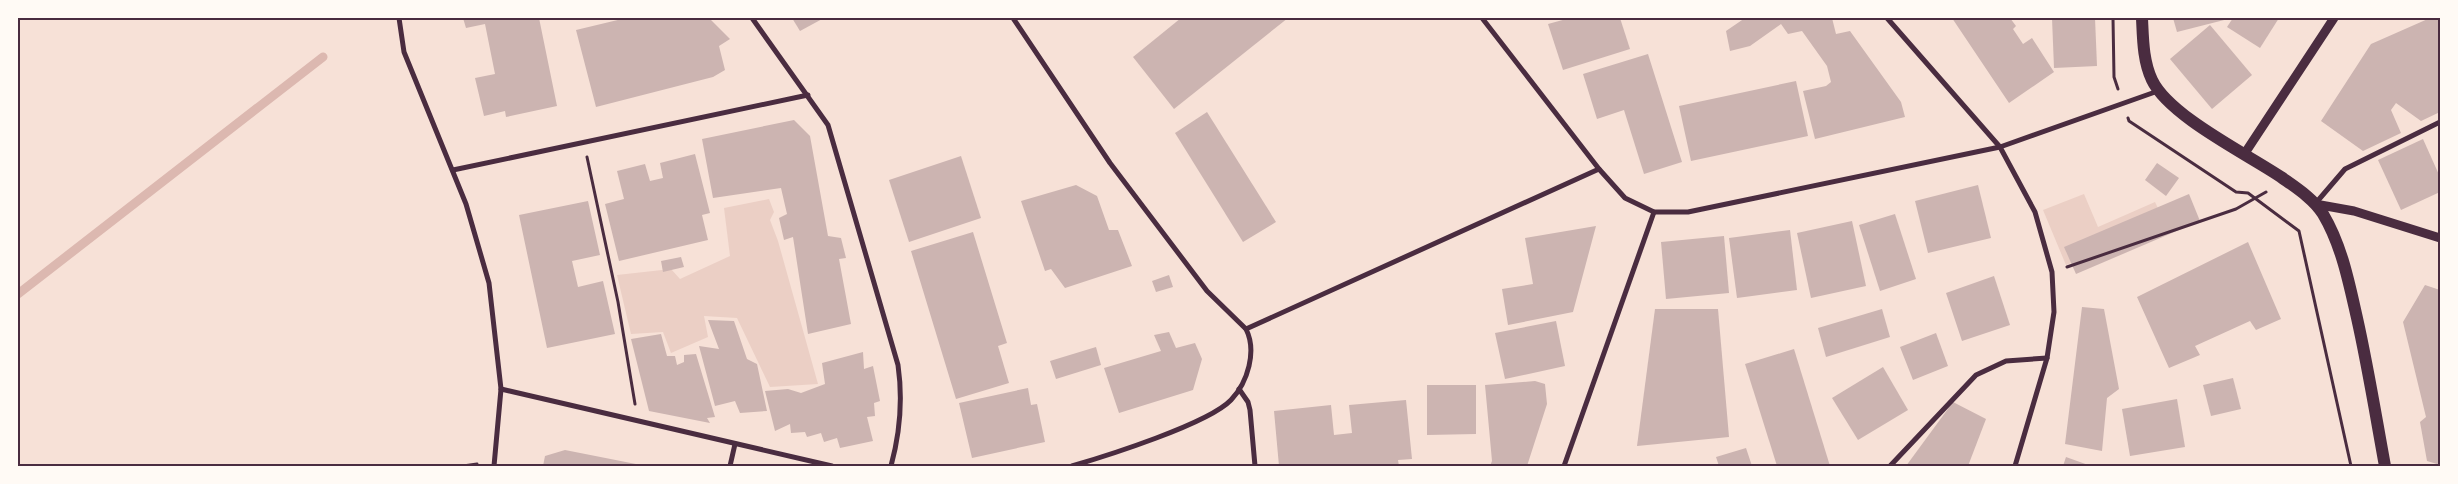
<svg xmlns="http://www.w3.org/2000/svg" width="2458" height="484" font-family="Lora,serif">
	<rect width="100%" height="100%" fill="#f7e1d7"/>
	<g fill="#ebcfc5">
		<path d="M2084,194L2098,227L2155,202L2167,227L2066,265L2043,210Z"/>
		<path d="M769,199L774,212L770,220L778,241L818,384L770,387L737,318L704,316L708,337L671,353L663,332L631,334L617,275L671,269L680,279L730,256L724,208Z"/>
	</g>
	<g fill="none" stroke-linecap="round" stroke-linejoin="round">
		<path stroke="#dcb8b0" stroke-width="9" d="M18,294L323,57"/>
	</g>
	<g fill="#ccb4b1">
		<path d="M463,18H539L557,106L506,117L505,111L484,116L475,78L495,74L485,24L466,28Z"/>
		<path d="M626,18H709L730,39L719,46L725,70L713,77L596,107L576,30Z"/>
		<path d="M792,18H824L800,31Z"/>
		<path d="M1181,18H1288L1174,109L1133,57Z"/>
		<path d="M1570,18H1620L1630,49L1563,70L1548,24Z"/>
		<path d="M1745,18H1832L1836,34L1850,31L1901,102L1905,117L1815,139L1803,91L1826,86L1831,82L1827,66L1802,31L1788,34L1781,24L1750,46L1730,51L1726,31Z"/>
		<path d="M1952,18H2010L2016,26L2013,29L2023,44L2032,38L2054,72L2009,103Z"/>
		<path d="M2052,18H2095L2097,66L2054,68Z"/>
		<path d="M2173,18H2232L2177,32Z"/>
		<path d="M2233,18H2279L2260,48L2227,27Z"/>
		<path d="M2430,18H2440V112L2421,121L2396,103L2391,110L2401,133L2363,151L2321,121L2371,44Z"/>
		<path d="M2210,25L2252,75L2212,109L2170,59Z"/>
		<path d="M1648,54L1682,162L1644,174L1624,110L1597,119L1583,74Z"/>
		<path d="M1796,81L1808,136L1691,161L1679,106Z"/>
		<path d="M1207,112L1276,222L1243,242L1175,133Z"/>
		<path d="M794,120L810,136L828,236L841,238L846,258L839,259L851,324L808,334L793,237L784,240L779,218L787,214L781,188L713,198L702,139Z"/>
		<path d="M2423,139L2440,177V192L2401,210L2378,160Z"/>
		<path d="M695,154L710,213L702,215L708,240L619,261L605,204L624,199L617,171L645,164L650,181L663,178L660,163Z"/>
		<path d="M961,156L981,218L909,242L889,180Z"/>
		<path d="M2157,163L2179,178L2166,196L2145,180Z"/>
		<path d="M1076,185L1097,196L1109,230H1118L1132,266L1065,288L1051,269L1045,271L1021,201Z"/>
		<path d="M1978,185L1991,238L1928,253L1915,201Z"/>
		<path d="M2189,194L2200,221L2076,274L2064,247Z"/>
		<path d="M588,201L600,255L572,261L578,287L603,281L615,334L547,348L519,215Z"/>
		<path d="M1895,214L1916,279L1880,291L1859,225Z"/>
		<path d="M1852,221L1866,286L1811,298L1797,233Z"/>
		<path d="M1596,226L1573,312L1508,325L1502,289L1533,284L1525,238Z"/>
		<path d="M1790,230L1797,290L1737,298L1729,238Z"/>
		<path d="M973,232L1007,343L998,346L1009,383L956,399L911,251Z"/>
		<path d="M1724,236L1729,293L1666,299L1661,242Z"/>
		<path d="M2248,242L2281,319L2256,330L2250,321L2195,346L2200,355L2169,368L2137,297Z"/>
		<path d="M681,257L684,267L663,272L661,261Z"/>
		<path d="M1169,275L1173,287L1156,292L1152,281Z"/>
		<path d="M1994,276L2010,325L1962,341L1946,293Z"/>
		<path d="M2425,285L2440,290V463L2437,464L2427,461L2420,422L2426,417L2403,322Z"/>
		<path d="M2082,307L2104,309L2119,389L2107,398L2102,451L2065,444Z"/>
		<path d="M1655,309H1718L1729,437L1637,446Z"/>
		<path d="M1882,309L1890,337L1826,357L1818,328Z"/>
		<path d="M708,320L734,321L747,359L757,364L767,411L740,413L735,401L715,406L699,346L719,349Z"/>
		<path d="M1556,321L1565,366L1505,379L1495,333Z"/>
		<path d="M1169,332L1176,348L1195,343L1202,359L1193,390L1119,413L1104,368L1161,351L1154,335Z"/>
		<path d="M1936,333L1948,366L1913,380L1900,347Z"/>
		<path d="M661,334L667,356H675L677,365L684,362V355L696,354L715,417L707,418L710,423L649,411L631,339Z"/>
		<path d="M1096,347L1101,365L1056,379L1050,361Z"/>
		<path d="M1794,349L1830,466H1777L1745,364Z"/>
		<path d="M863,352L864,369L873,366L880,401L874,403L875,416L867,417L873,441L840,448L837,438L824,442L821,433L807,437L805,432L791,433L790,424L775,431L765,391L788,389L801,393L825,384L822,363Z"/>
		<path d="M1883,367L1908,410L1858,440L1832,398Z"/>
		<path d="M2233,378L2241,409L2211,416L2203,385Z"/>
		<path d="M1535,381L1545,384L1547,404L1527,466H1490L1492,461L1485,385Z"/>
		<path d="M1427,385H1476V434L1427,435Z"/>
		<path d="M1028,388L1031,405L1037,404L1045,442L972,458L959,403Z"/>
		<path d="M2177,399L2185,447L2130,456L2122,409Z"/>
		<path d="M1406,400L1412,459L1398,460L1399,466H1279L1274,411L1331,405L1334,435L1352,433L1349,405Z"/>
		<path d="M1953,402L1986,419L1968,466H1906Z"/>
		<path d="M1746,448L1752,466H1719L1716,457Z"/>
		<path d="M565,450L646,466H543L545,456Z"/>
		<path d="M2066,457L2091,466H2063Z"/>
	</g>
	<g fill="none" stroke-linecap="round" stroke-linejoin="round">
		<g stroke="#4a2c40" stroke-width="3">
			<path d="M2113,18L2114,77L2118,89"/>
			<path d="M2128,118L2129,121L2236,192L2248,193L2299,231L2351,466"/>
			<path d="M587,157L618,302L635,404"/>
			<path d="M2067,267L2236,209L2266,192"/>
			<path d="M463,466L477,464"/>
		</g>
		<g stroke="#4a2c40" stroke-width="5">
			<path d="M399,18L404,52L466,204L489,283L501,389L494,466"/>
			<path d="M752,18L828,125L898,365C903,400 900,433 891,466"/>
			<path d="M1013,18L1110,163L1207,291L1246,329"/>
			<path d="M1482,18L1599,169L1625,198L1654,212H1688L2000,147L2158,91"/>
			<path d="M1887,18L2000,147L2035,212L2052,272L2054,312L2047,358L2015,466"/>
			<path d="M453,170L808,95"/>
			<path d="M2315,204L2345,169L2440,122"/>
			<path d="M501,389L832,466"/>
			<path d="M1239,389L1248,402L1250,410L1255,466"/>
			<path d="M730,466L735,444"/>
			<path d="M1072,466C1106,456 1208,424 1231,400C1248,382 1257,351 1246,329L1599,169"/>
			<path d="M1564,466L1654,212"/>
			<path d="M1890,466L1976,375L2006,361L2047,358"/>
		</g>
		<g stroke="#4a2c40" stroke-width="9">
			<path d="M2245,153L2334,18"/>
			<path d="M2315,204L2354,211L2440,238"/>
		</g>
		<path stroke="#4a2c40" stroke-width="12" d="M2142,18C2143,39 2143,61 2152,80C2169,116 2247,154 2281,177C2295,187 2314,199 2323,214C2342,246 2349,283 2357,318C2368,367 2376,417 2385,466"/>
	</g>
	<rect width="2458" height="484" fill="none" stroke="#fffaf5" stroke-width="38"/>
	<rect x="19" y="19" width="2420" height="446" fill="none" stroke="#4a2c40" stroke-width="2"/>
</svg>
